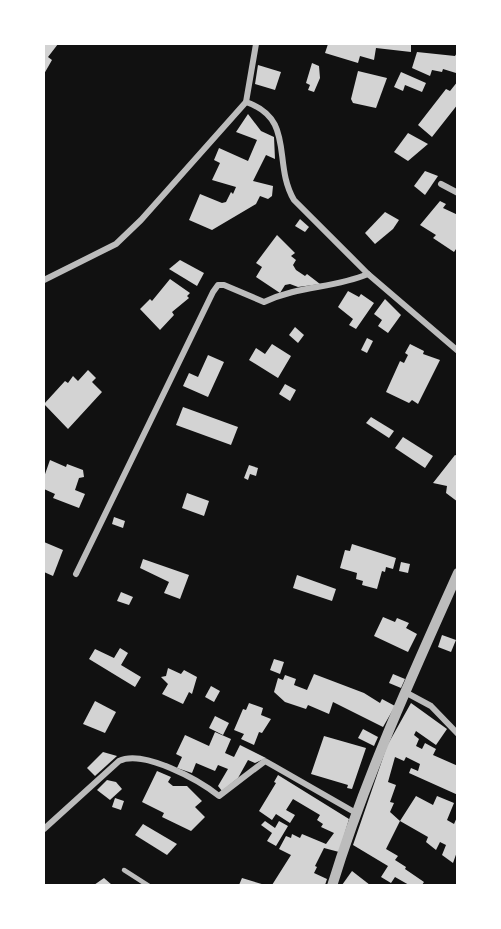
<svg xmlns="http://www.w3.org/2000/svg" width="501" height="929" font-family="'IBM Plex Sans',sans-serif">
	<rect width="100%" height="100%" fill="#111"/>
	<g fill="#d3d3d3">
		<path d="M44,44H58L48,57L52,60L44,74Z"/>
		<path d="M328,44H411V52L376,48L374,60L360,56L358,63L325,53Z"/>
		<path d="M458,51L456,73L443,69L442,72L432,70L430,76L412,68L417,52L455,56Z"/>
		<path d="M312,63L319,66L320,78L314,92L308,90L310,85L306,83Z"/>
		<path d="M258,65L281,72L275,90L255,84Z"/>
		<path d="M358,71L387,78L376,108L353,103L351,99Z"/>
		<path d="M401,72L426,83L422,92L405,85L403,91L394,87Z"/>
		<path d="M458,81V104L432,137L418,125L446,89L450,91Z"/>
		<path d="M248,114L261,131L274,137L275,159L266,155L253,181L273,186L272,196L268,199L260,196L256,204L212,230L189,220L200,194L222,203L226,202L231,192L233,194L236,187L212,180L220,163L214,160L219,148L248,161L257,140L236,132Z"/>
		<path d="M408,133L428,144L408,161L394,152Z"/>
		<path d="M425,171L438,176L425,195L414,186Z"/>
		<path d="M440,201L446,204L443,208L458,215V246L454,252L433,238L436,235L420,225Z"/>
		<path d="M385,212L399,220L393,229L375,244L365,233Z"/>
		<path d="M300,219L309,227L305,232L295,226Z"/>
		<path d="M277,235L295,253L291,256L296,260L293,265L296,270L305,276L307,274L320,284L298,287L290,284L285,285L280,293L256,277L262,267L256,263Z"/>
		<path d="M180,260L204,273L197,286L169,269Z"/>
		<path d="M170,279L190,293L187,296L189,298L172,312L174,315L160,330L140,309L150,299L152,301Z"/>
		<path d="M348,291L359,297L361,294L374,303L356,329L349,325L353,319L338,307Z"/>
		<path d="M385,299L401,315L388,333L378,326L382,320L374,314Z"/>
		<path d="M295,327L304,335L298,343L289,335Z"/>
		<path d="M367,338L373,341L367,353L361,350Z"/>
		<path d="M272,344L291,356L278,378L249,360L256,348L265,354Z"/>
		<path d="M410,344L424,351L423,354L440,360L418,404L412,400L409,403L386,392L400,361L404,363L408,355L405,353Z"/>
		<path d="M208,355L224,362L208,397L183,386L189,373L198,377Z"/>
		<path d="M88,370L96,378L92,382L102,392L68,429L44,404L65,381L68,383L73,376L78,381Z"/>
		<path d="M285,384L296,390L290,401L279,394Z"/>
		<path d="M183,407L238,427L231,445L176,425Z"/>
		<path d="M371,417L394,431L389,438L366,423Z"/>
		<path d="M403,437L433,456L425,468L395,448Z"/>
		<path d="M455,455L458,456V502L446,493L447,486L433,483Z"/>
		<path d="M50,460L66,467L67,464L83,470L84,477L79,478L75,490L85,494L79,508L53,498L55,494L44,489V477Z"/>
		<path d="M249,465L258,468L256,476L250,474L248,480L244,478Z"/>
		<path d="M187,493L209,501L204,516L182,508Z"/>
		<path d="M114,517L125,521L123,528L112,524Z"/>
		<path d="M44,542L63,550L53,576L44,572Z"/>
		<path d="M352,544L396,558L393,569L386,567L385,572L382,571L377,589L362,585L363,581L356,579L357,573L340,568L345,550L350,551Z"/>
		<path d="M143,559L189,575L180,599L164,593L169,582L140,568Z"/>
		<path d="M401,562L410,564L408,573L399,571Z"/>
		<path d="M297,575L336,589L332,601L293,588Z"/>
		<path d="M121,592L133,597L129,605L117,601Z"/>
		<path d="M383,617L395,622L397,618L409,623L406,628L417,634L408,652L374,636Z"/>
		<path d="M442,635L456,640L451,652L438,647Z"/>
		<path d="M120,648L128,653L121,665L141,677L135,687L89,659L95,649L114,658Z"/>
		<path d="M274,659L284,662L280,674L270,670Z"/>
		<path d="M168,668L181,674L184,670L197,677L192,694L189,692L183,704L162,694L168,684L161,677L166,676Z"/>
		<path d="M314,674L364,693L380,703L382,699L395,706L383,727L333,702L329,714L308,705L306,709L285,702L274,692L278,678L283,680L285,675L296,679L294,685L307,690Z"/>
		<path d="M393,674L405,679L401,688L389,683Z"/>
		<path d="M211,686L220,691L214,702L205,697Z"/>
		<path d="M95,701L116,712L105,733L83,724Z"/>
		<path d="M249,703L263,708L261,715L271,719L262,733L259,732L254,745L241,739L244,734L234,730L243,709L246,710Z"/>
		<path d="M411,703L447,729L436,745L416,731L414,735L419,739L416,746L422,749L425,743L436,749L433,755L458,766V795L409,773L411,768L418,771L420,764L406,757L404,761L395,757L388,782L396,785L390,802L394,803L390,812L400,821L416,796L433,805L437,796L454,803L447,820L454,824L458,815V849L453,863L442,855L446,845L440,842L436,850L426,842L428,837L400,821L386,849L398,856L395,860L406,867L405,869L424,882L422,885H409L395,877L391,883L381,877L388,866L353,845L387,746Z"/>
		<path d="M215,716L229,723L223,735L209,728Z"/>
		<path d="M363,729L378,737L374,746L358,738Z"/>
		<path d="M215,732L231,739L225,753L234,757L240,745L266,758L255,763L248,760L238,778L222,791L218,786L228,769L218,765L215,771L196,763L192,773L177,768L182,757L176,754L185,735L209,746Z"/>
		<path d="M324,736L366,748L352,789L347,788L348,785L311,774Z"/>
		<path d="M103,752L117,756L95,776L87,768Z"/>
		<path d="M157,771L171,777L168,782L173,786H187L202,801L195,807L205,817L191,831L162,817L164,813L142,802Z"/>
		<path d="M278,775L349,819L339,852L324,848L315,866L317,867L314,873L327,879L325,885H272L291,855L279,849L286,836L291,838L292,834L300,838L302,834L326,844L334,833L321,827L323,824L317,820L320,815L293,799L286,810L295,815L290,823L276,814L272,820L259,811L276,783L274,782Z"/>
		<path d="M107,780L116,782L122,789L110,800L97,790Z"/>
		<path d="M115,798L124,801L121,810L112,807Z"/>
		<path d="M265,821L275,828L279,821L288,826L276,846L267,841L272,833L261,825Z"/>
		<path d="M143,824L177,844L167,855L135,835Z"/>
		<path d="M352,871L370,885H342Z"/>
		<path d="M104,878L112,885H94Z"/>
		<path d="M242,878L265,885H239Z"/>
	</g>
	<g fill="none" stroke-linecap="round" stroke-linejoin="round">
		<path stroke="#bcbcbc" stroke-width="4.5" d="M124,870L149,886"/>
		<g stroke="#bcbcbc" stroke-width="6">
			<path d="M246,102C296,119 272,163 294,200L368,274L458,351"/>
			<path d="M441,184L458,193"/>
			<path d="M44,280L116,244L141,220L246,102L256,44"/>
			<path d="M76,574L213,292L218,285H224L264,302C300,285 332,289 368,274"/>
			<path d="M405,692L431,706L458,734"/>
			<path d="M44,829L119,761C143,749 199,780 219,796L265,761L356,813"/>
		</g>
		<path stroke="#bcbcbc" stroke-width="10" d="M332,886C365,778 412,676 458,573"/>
	</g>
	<rect width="501" height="929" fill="none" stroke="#ffffff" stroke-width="90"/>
</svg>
